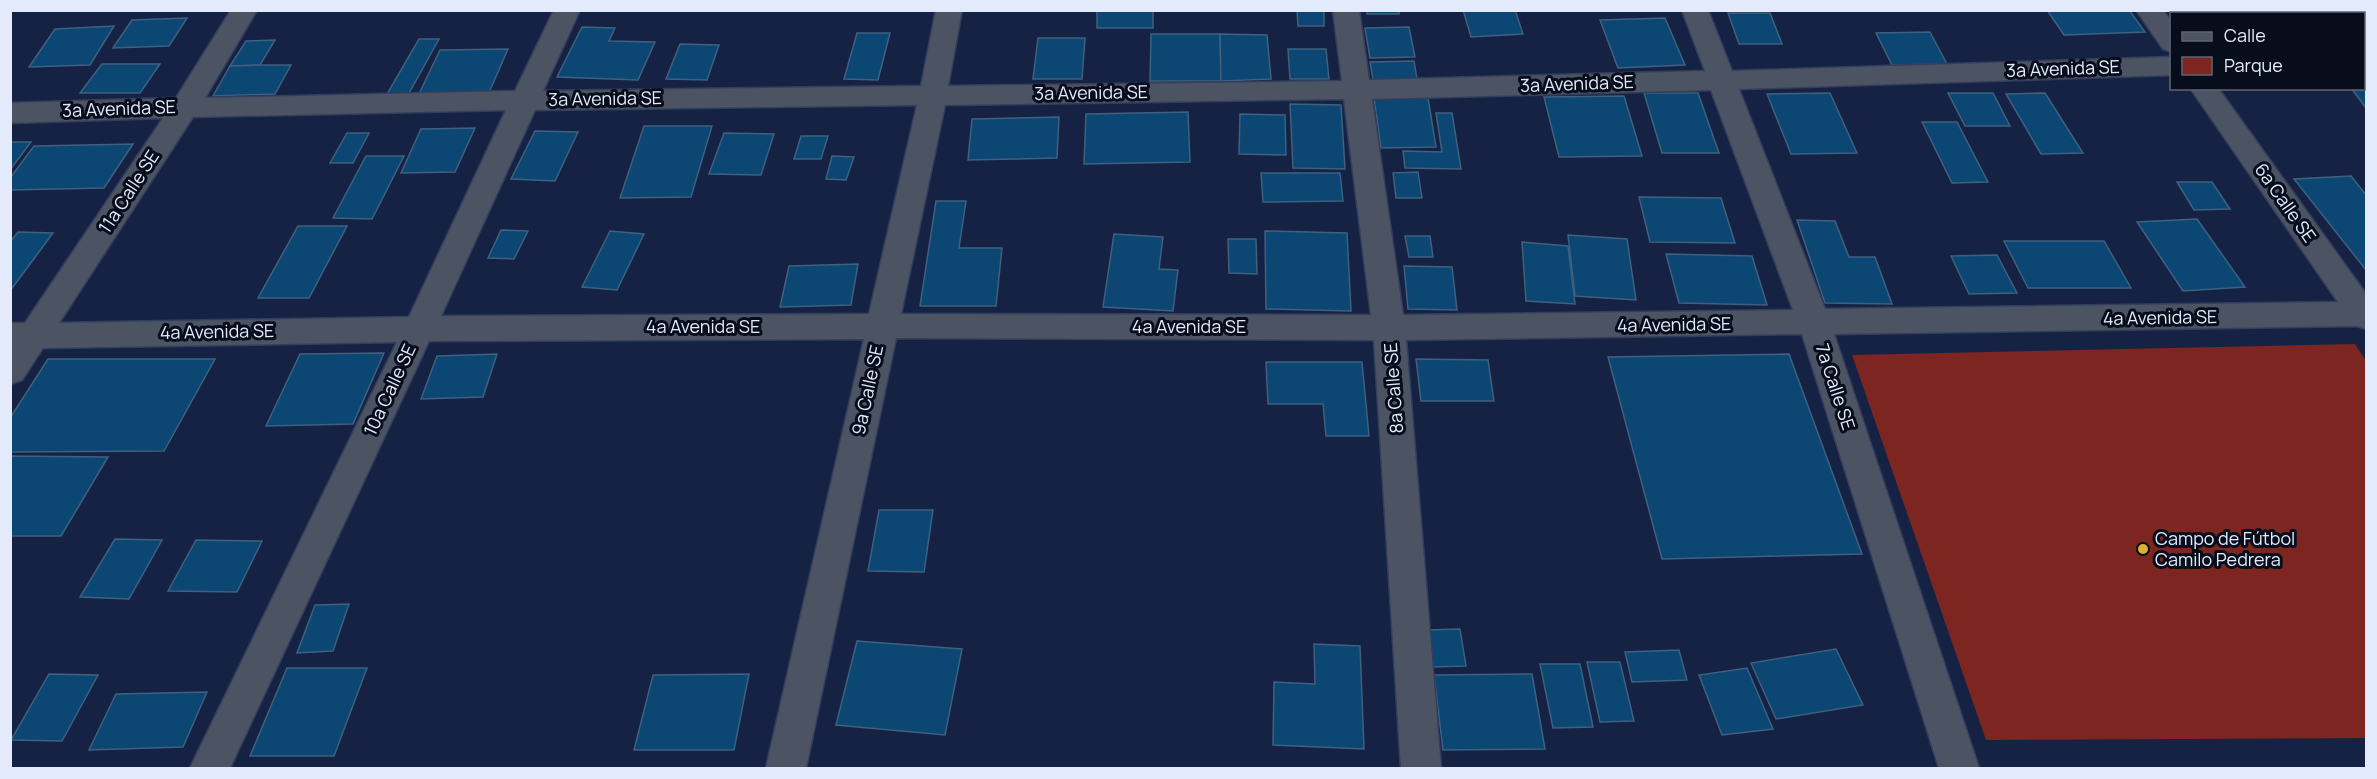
<svg xmlns="http://www.w3.org/2000/svg" width="2377" height="779" font-family="Manrope,sans-serif">
	<rect width="100%" height="100%" fill="#162243"/>
	<path fill="#7d2520" d="M2355,344L2366,361V738L1986,740L1852,355Z"/>
	<g fill="#0c4773" stroke="#3f607f" stroke-width="1.5">
		<rect x="1097" y="10" width="56" height="18"/>
		<path d="M1297,10H1324V26H1298Z"/>
		<rect x="1367" y="10" width="32" height="4"/>
		<path d="M1463,10H1515L1523,34L1471,37Z"/>
		<path d="M2047,10H2129L2145,32L2064,35Z"/>
		<path d="M2339,10H2366V25H2364V14H2341Z"/>
		<path d="M1728,13H1770L1782,44H1739Z"/>
		<path d="M187,18L169,46L113,48L132,20Z"/>
		<path d="M1665,18L1685,65L1618,68L1600,20Z"/>
		<path d="M114,26L90,65L29,67L55,29Z"/>
		<path d="M582,27L615,28L609,41L655,42L638,80L557,77Z"/>
		<path d="M1409,27L1415,57L1370,58L1365,28Z"/>
		<path d="M1930,32L1947,64L1892,65L1876,33Z"/>
		<path d="M857,33H890L878,80L844,79Z"/>
		<path d="M1151,34H1220L1221,81H1150Z"/>
		<path d="M1220,34L1267,35L1271,79L1221,81Z"/>
		<path d="M1038,38H1085L1082,79H1033Z"/>
		<path d="M419,39H439L408,95L387,94Z"/>
		<path d="M275,40L260,65L230,66L246,41Z"/>
		<path d="M680,44L719,45L707,80L666,79Z"/>
		<path d="M508,49L488,95L418,96L440,50Z"/>
		<path d="M1288,49H1326L1329,79H1290Z"/>
		<path d="M1414,61L1417,79L1373,80L1370,62Z"/>
		<path d="M102,64H160L140,93H80Z"/>
		<path d="M260,65H291L275,94L213,96L230,66Z"/>
		<path d="M2364,83H2366V108L2351,88H2364Z"/>
		<path d="M1644,93H1698L1719,153H1662Z"/>
		<path d="M1830,93L1857,153L1791,154L1767,94Z"/>
		<path d="M1948,93H1993L2010,126H1965Z"/>
		<path d="M2045,93L2083,153L2041,154L2006,94Z"/>
		<path d="M1624,96L1642,156L1559,157L1544,97Z"/>
		<path d="M1374,98H1428L1436,147L1381,148Z"/>
		<path d="M1290,104L1341,105L1345,169L1293,168Z"/>
		<path d="M1188,112L1190,162L1084,164L1086,114Z"/>
		<path d="M1436,113H1452L1461,169L1405,168L1403,151L1442,152Z"/>
		<path d="M1240,114L1285,115L1286,155L1239,154Z"/>
		<path d="M1059,117L1057,158L968,160L972,119Z"/>
		<path d="M1922,122H1957L1988,182L1952,183Z"/>
		<path d="M644,126H712L691,197L620,198Z"/>
		<path d="M475,128L455,172L401,173L421,129Z"/>
		<path d="M535,131L578,132L555,181L511,179Z"/>
		<path d="M347,133H369L353,163H330Z"/>
		<path d="M724,133L774,134L761,175L709,174Z"/>
		<path d="M801,136H828L821,159H794Z"/>
		<path d="M10,142H31L10,170Z"/>
		<path d="M133,144L104,188L10,190V178L34,146Z"/>
		<path d="M366,156H404L372,219L333,218Z"/>
		<path d="M832,156L854,157L846,180L826,179Z"/>
		<path d="M1418,172L1422,198H1396L1393,173Z"/>
		<path d="M1261,173H1340L1343,201L1263,202Z"/>
		<path d="M2351,176L2366,195V270L2294,179Z"/>
		<path d="M2177,182H2212L2230,209L2194,210Z"/>
		<path d="M1639,197L1721,198L1735,243L1650,242Z"/>
		<path d="M936,201H966L959,248H1002L996,306H920Z"/>
		<path d="M2197,219L2245,287L2183,291L2137,222Z"/>
		<path d="M1797,220L1835,221L1849,257H1875L1892,304L1825,303Z"/>
		<path d="M298,226H347L309,298H258Z"/>
		<path d="M501,230L528,231L514,259L488,258Z"/>
		<path d="M610,231L644,234L617,290L582,287Z"/>
		<path d="M1265,231L1347,233L1351,311L1266,309Z"/>
		<path d="M18,232L53,233L10,291V242Z"/>
		<path d="M1114,234L1163,237L1159,269L1178,270L1173,311L1103,307Z"/>
		<path d="M1568,235L1627,239L1636,300L1575,296Z"/>
		<path d="M1405,236H1430L1433,257H1409Z"/>
		<path d="M1228,239H1256L1257,274L1229,273Z"/>
		<path d="M2004,241H2104L2131,288H2028Z"/>
		<path d="M1522,242L1568,246L1575,304L1526,301Z"/>
		<path d="M1666,254L1752,256L1767,305L1679,303Z"/>
		<path d="M1997,255L2017,293L1969,294L1951,256Z"/>
		<path d="M858,264L851,305L780,307L789,266Z"/>
		<path d="M1404,266L1452,267L1457,310L1408,309Z"/>
		<path d="M384,353L353,424L266,426L300,354Z"/>
		<path d="M497,354L483,397L421,399L437,356Z"/>
		<path d="M1789,354L1862,554L1662,559L1608,357Z"/>
		<path d="M48,359H215L164,451L10,452V418Z"/>
		<path d="M1416,359L1488,360L1494,401H1421Z"/>
		<path d="M1266,362H1362L1369,436H1326L1323,404H1268Z"/>
		<path d="M10,456L108,457L61,536H10Z"/>
		<path d="M879,510H933L924,572L868,571Z"/>
		<path d="M115,539L162,540L129,599L80,597Z"/>
		<path d="M196,540L262,541L237,592L168,591Z"/>
		<path d="M349,604L333,651L297,653L315,605Z"/>
		<path d="M1460,629L1466,666L1432,667L1427,630Z"/>
		<path d="M857,641L962,649L945,735L836,725Z"/>
		<path d="M1314,644L1360,646L1364,749L1273,745L1274,682L1315,684Z"/>
		<path d="M1836,649L1863,705L1776,719L1751,663Z"/>
		<path d="M1679,650L1687,680L1632,682L1625,652Z"/>
		<path d="M1587,662H1620L1634,721L1600,722Z"/>
		<path d="M1540,664H1580L1593,727L1553,728Z"/>
		<path d="M287,668H367L334,756H250Z"/>
		<path d="M1747,668L1773,729L1722,735L1699,675Z"/>
		<path d="M49,674L98,675L62,741L11,740Z"/>
		<path d="M749,674L734,750H634L653,675Z"/>
		<path d="M1532,674L1545,749L1443,750L1434,675Z"/>
		<path d="M207,692L183,747L89,750L116,694Z"/>
	</g>
	<g fill="none" stroke-linecap="round" stroke-linejoin="round">
		<g stroke="#333e5d" stroke-width="3">
			<g id="minor">
				<path d="M231,10H257L205,98L515,91L554,10H580L543,91L921,86L936,10H962L948,86L1342,81L1333,10H1359L1369,80L1705,71L1682,10H1708L1732,71L2172,57V75L1739,89L1825,309L2338,302L2190,88H2218L2366,294V329L2357,326L1834,334L1979,768H1939L1802,334L1406,340L1441,768H1401L1374,340L896,338L806,768H766L864,339L429,341L230,768H190L397,342L43,348L22,380L10,384V323H25L163,118L10,123V103L176,98ZM1711,90L1793,310L1403,315L1372,99ZM1344,99L1371,315L901,314L945,105ZM917,105L869,314L441,316L535,110ZM506,110L409,317L59,323L193,117Z"/>
				<path d="M2136,10H2163L2172,23V52L2163,49Z"/>
				<rect x="2364" y="53" width="2" height="18"/>
			</g>
		</g>
		<use href="#minor" fill="#4c5363" fill-rule="evenodd"/>
	</g>
	<circle fill="#dfb033" stroke="#070d1b" stroke-width="2" cx="2143" cy="549" r="6"/>
	<g text-anchor="middle" stroke-width="6" stroke-linejoin="round" paint-order="stroke">
		<g font-size="18" fill="#e2eafb" stroke="#070d1b">
			<text transform="translate(2063 69) rotate(-2)" y="6">3a Avenida SE</text>
			<text transform="translate(1577 84) rotate(-2)" y="6">3a Avenida SE</text>
			<text transform="translate(1091 93) rotate(-1)" y="6">3a Avenida SE</text>
			<text transform="translate(605 99) rotate(-1)" y="6">3a Avenida SE</text>
			<text transform="translate(119 109) rotate(-2)" y="6">3a Avenida SE</text>
			<text transform="translate(129 192) rotate(-57)" y="6">11a Calle SE</text>
			<text transform="translate(2285 203) rotate(55)" y="6">6a Calle SE</text>
			<text transform="translate(2160 318) rotate(-1)" y="6">4a Avenida SE</text>
			<text transform="translate(1674 325) rotate(-1)" y="6">4a Avenida SE</text>
			<text x="703" y="333">4a Avenida SE</text>
			<text x="1189" y="333">4a Avenida SE</text>
			<text transform="translate(217 332) rotate(-1)" y="6">4a Avenida SE</text>
			<text transform="translate(1835 387) rotate(72)" y="6">7a Calle SE</text>
			<text transform="translate(1394 388) rotate(-94)" y="6">8a Calle SE</text>
			<text transform="translate(390 390) rotate(-65)" y="6">10a Calle SE</text>
			<text transform="translate(868 390) rotate(-78)" y="6">9a Calle SE</text>
		</g>
		<g font-size="18" fill="#e2eafb" stroke="#070d1b" text-anchor="start">
			<text x="2155" y="545">Campo de Fútbol<tspan x="2155" dy="21">Camilo Pedrera</tspan></text>
		</g>
	</g>
	<rect width="2377" height="779" fill="none" stroke="#e2eafb" stroke-width="24"/>
	<rect x="2170" y="12" width="195" height="78" fill="#070d1b" stroke="#5f6575" stroke-width="1.5"/>
	<rect x="2182" y="32" width="30" height="9" fill="#4c5363" stroke="#5f6575" stroke-width="1.5"/>
	<text x="2224" y="42" font-size="18" fill="#e2eafb">Calle</text>
	<rect x="2182" y="57" width="30" height="18" fill="#7d2520" stroke="#5f6575" stroke-width="1.5"/>
	<text x="2224" y="72" font-size="18" fill="#e2eafb">Parque</text>
</svg>
